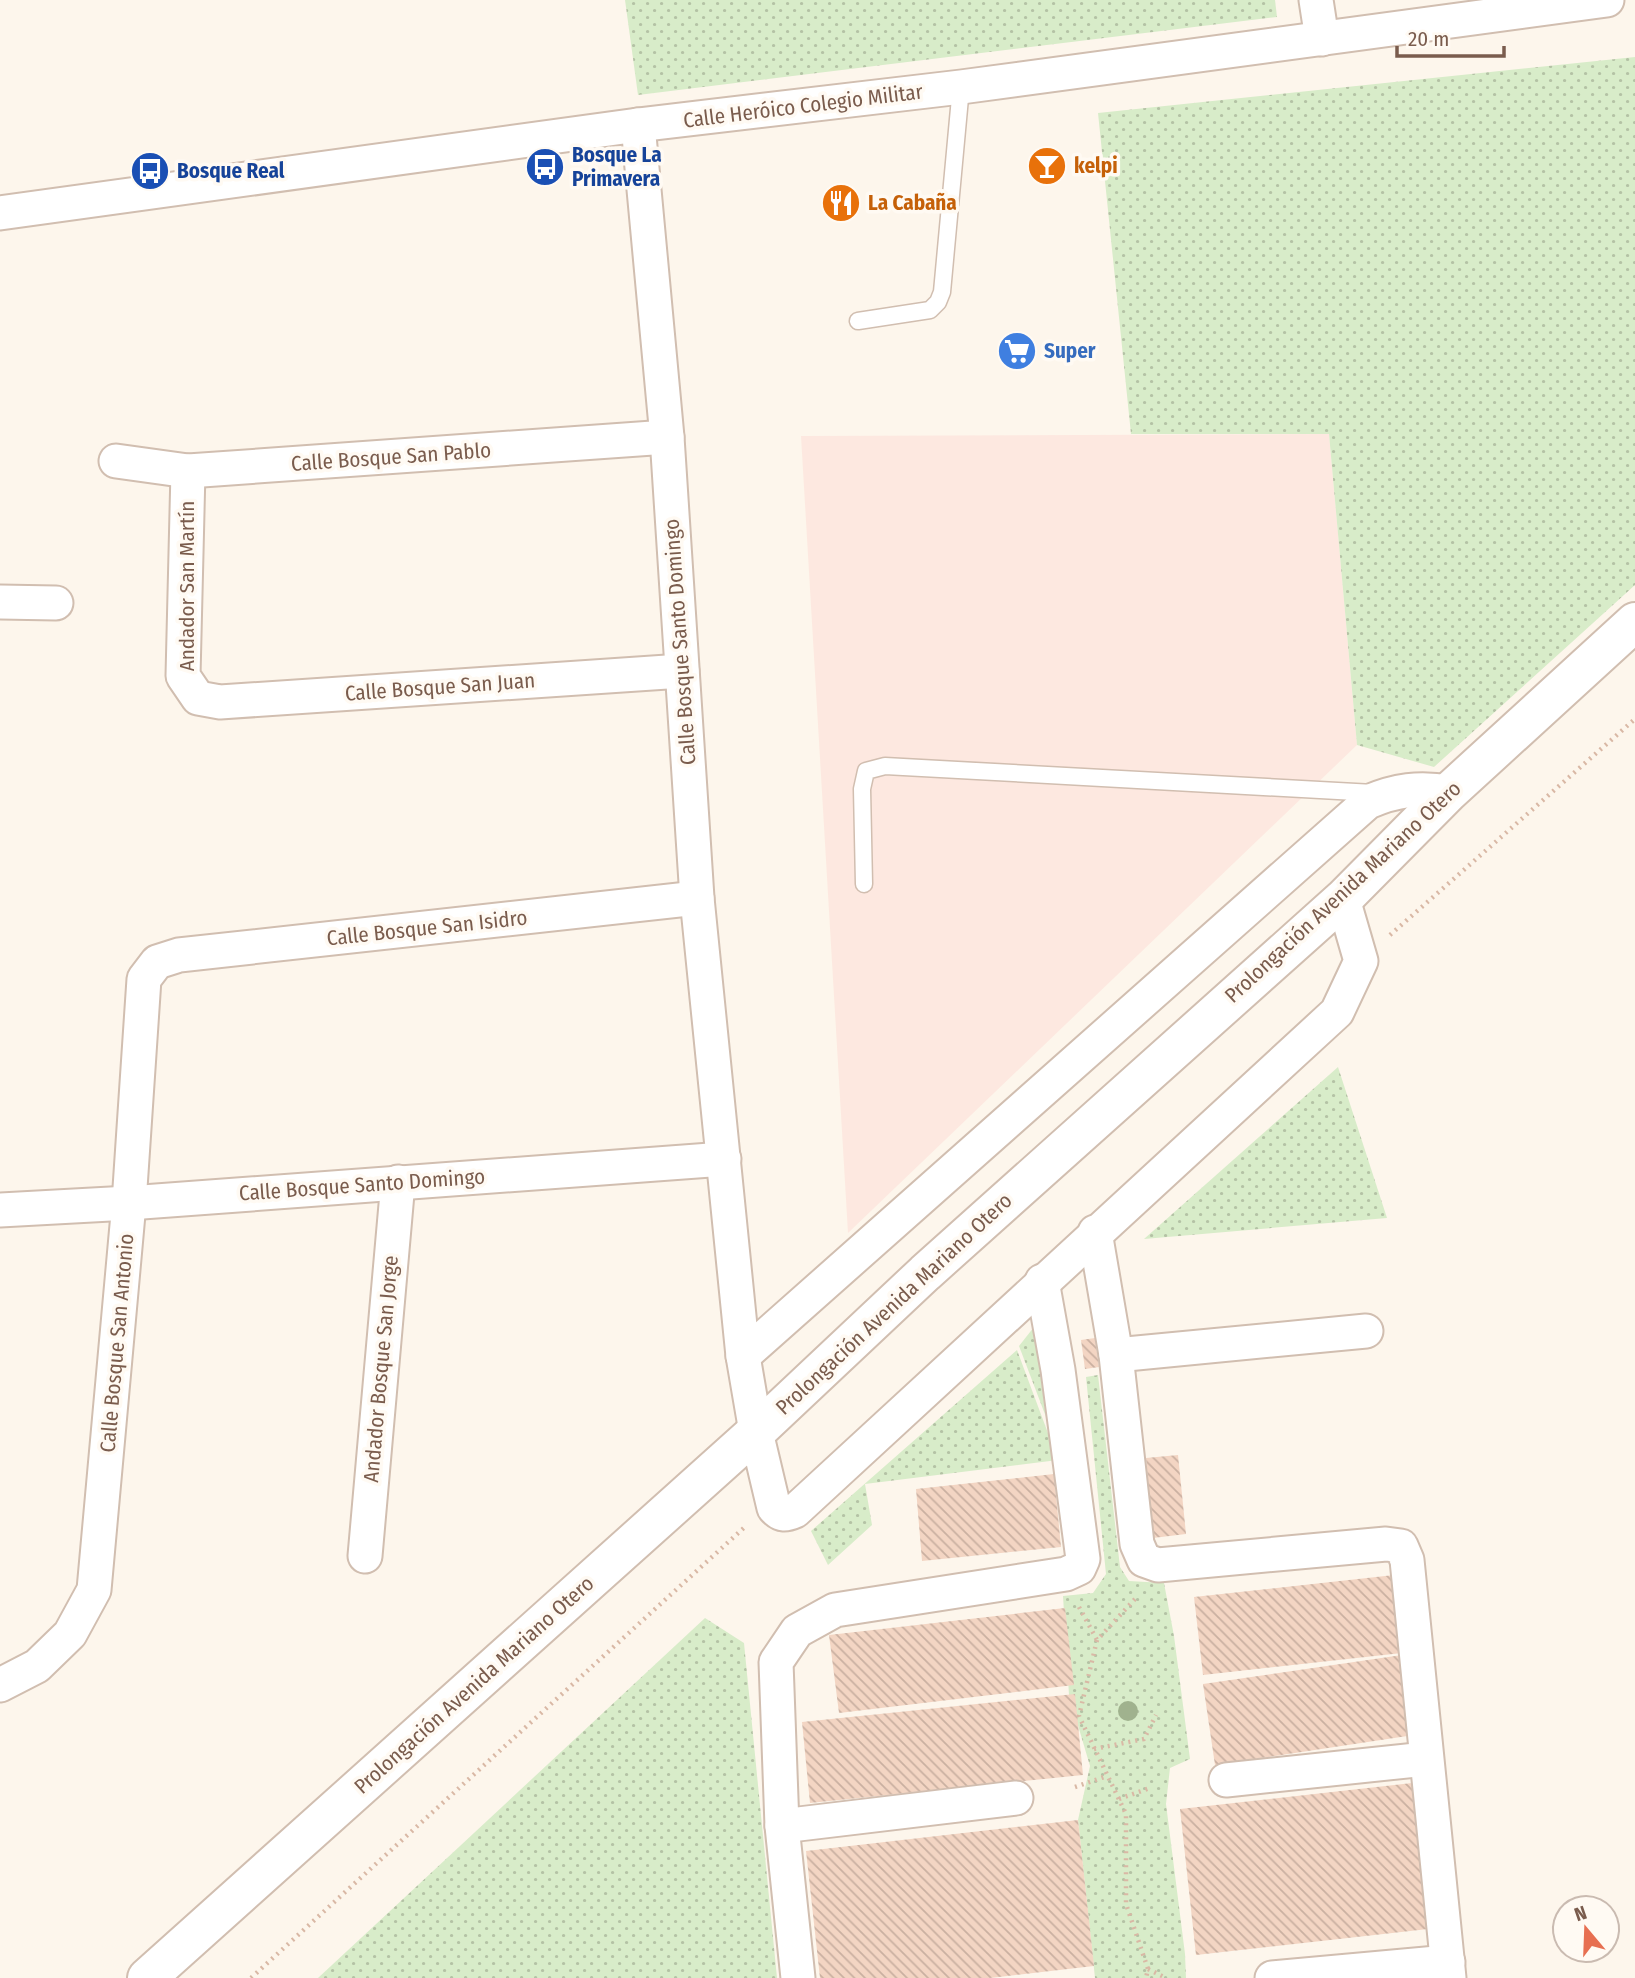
<svg xmlns="http://www.w3.org/2000/svg" width="1635" height="1978" font-family="'Fira Sans Condensed',sans-serif">
	<defs>
		<pattern id="grass-dots" width="8" height="8" patternUnits="userSpaceOnUse" patternTransform="scale(1.75)"><rect width="8" height="8" fill="#d8ecc9"/><path d="M2 2h.1M6 6h.1" fill="none" stroke="#b4c2a5" stroke-width="1.8" stroke-linecap="round"/></pattern>
		<pattern id="building-back-hatch" width="6" height="6" patternUnits="userSpaceOnUse" patternTransform="scale(1.75)"><rect width="6" height="6" fill="#f3d5c3"/><path d="M-1 5l2 2M0 0l6 6M5-1l2 2" fill="none" stroke="#cab0a1"/></pattern>
	</defs>
	<rect width="100%" height="100%" fill="#fdf6ec"/>
	<path fill="#fde8e0" d="M1329,434L1357,745L848,1233L801,436Z"/>
	<g fill="url(#grass-dots)">
		<path d="M625,0H1275L1277,17L638,95Z"/>
		<path d="M1635,57V585L1434,767L1357,745L1329,434H1131L1098,113Z"/>
		<path d="M1338,1067L1387,1218L1144,1239Z"/>
		<path d="M1034,1327L1046,1417L1019,1346Z"/>
		<path d="M1017,1350L1058,1460L865,1484L872,1525L828,1565L811,1531Z"/>
		<path d="M1098,1375L1120,1567L1129,1581L1164,1583L1174,1636L1190,1759L1170,1768L1166,1804L1185,1954L1186,1978H1095L1078,1820L1090,1766L1069,1695L1063,1596L1093,1593L1106,1574L1086,1377Z"/>
		<path d="M705,1618L744,1643L777,1978H318Z"/>
	</g>
	<g fill="url(#building-back-hatch)">
		<path d="M1095,1338L1099,1367L1085,1369L1081,1340Z"/>
		<path d="M1178,1455L1186,1534L1153,1538L1146,1458Z"/>
		<path d="M1054,1474L1061,1547L922,1561L916,1489Z"/>
		<path d="M1394,1575L1402,1653L1203,1675L1194,1597Z"/>
		<path d="M1065,1608L1074,1685L839,1713L829,1635Z"/>
		<path d="M1402,1655L1414,1735L1215,1765L1203,1684Z"/>
		<path d="M1075,1694L1083,1775L810,1803L802,1722Z"/>
		<path d="M1412,1783L1428,1929L1196,1955L1180,1809Z"/>
		<path d="M1078,1820L1094,1966L990,1978H820L806,1851Z"/>
	</g>
	<g fill="none" stroke-linecap="round" stroke-linejoin="round">
		<g stroke="#d1beb0" stroke-width="19">
			<g id="service">
				<path d="M858,321L930,310L938,302L942,292L961,87"/>
				<path d="M864,884L862,789L866,771L885,766L1374,793"/>
			</g>
		</g>
		<g stroke="#d1beb0" stroke-width="37">
			<g id="minor">
				<path d="M1316,0L1322,39"/>
				<path d="M638,125L667,437L697,898L743,1356L756,1432L774,1508C781,1516 786,1515 795,1511L1337,1012L1361,961L1343,899"/>
				<path d="M0,213L638,125L961,87L1607,0"/>
				<path d="M116,461L188,471L667,437"/>
				<path d="M188,471L183,676L198,698L220,702L682,671"/>
				<path d="M0,602L56,603"/>
				<path d="M0,1210L129,1203L724,1159"/>
				<path d="M1095,1232L1116,1355L1137,1544L1144,1560L1158,1565L1386,1544L1401,1546L1407,1560L1449,1978"/>
				<path d="M1116,1355L1366,1331"/>
				<path d="M743,1356L1368,802C1396,790 1419,787 1449,792"/>
				<path d="M365,1556L398,1182"/>
				<path d="M0,1685L37,1666L70,1634L94,1590L129,1203L144,979L157,962L179,955L697,898"/>
				<path d="M1226,1780L1426,1759"/>
				<path d="M782,1826L1016,1798"/>
				<path d="M798,1978L782,1826L776,1662L797,1631L835,1610L1066,1574L1079,1568L1083,1559L1058,1370L1042,1281"/>
				<path d="M1272,1978L1448,1962"/>
			</g>
		</g>
		<g stroke="#d1beb0" stroke-width="42">
			<path id="tertiary" d="M147,1978L756,1432L925,1273L1343,899L1449,792L1635,622"/>
		</g>
		<g stroke="#d9b8a5" stroke-width="4.5" stroke-dasharray="2 5" stroke-linecap="butt">
			<path d="M1390,935L1635,719"/>
			<path d="M1135,1599L1097,1640L1079,1716L1126,1814V1904L1148,1969L1146,1978"/>
			<path d="M1079,1607L1097,1640"/>
			<path d="M1094,1749L1144,1739L1156,1715"/>
			<path d="M1075,1787L1107,1776"/>
			<path d="M1119,1799L1150,1788"/>
			<path d="M1148,1969L1166,1978"/>
			<path d="M251,1978L747,1525"/>
		</g>
		<use href="#service" stroke="#fff" stroke-width="16"/>
		<use href="#minor" stroke="#fff" stroke-width="33"/>
		<use href="#tertiary" stroke="#fff" stroke-width="38"/>
	</g>
	<circle fill="#a0b28e" cx="1128" cy="1711" r="10"/>
	<defs>
		<g id="bar-disc" transform="scale(2.0125)"><circle r="9.5" fill="#e8710a" stroke="#fffaf3"/><path d="M-6-5H6L.8 .8V4.5H3.5V6h-7V4.5H-.8V.8Z" fill="#fff"/></g>
		<g id="bus-disc" transform="scale(2.0125)"><circle r="9.5" fill="#1a4fb4" stroke="#fffaf3"/><path d="M-5-6H5V4H4V6H2V4H-2V6H-4V4H-5ZM-3.5-4V0h7V-4ZM-3.5 1.2v1.5H-2V1.2ZM2 1.2v1.5H3.5V1.2Z" fill="#fff"/></g>
		<g id="restaurant-disc" transform="scale(2.0125)"><circle r="9.5" fill="#e8710a" stroke="#fffaf3"/><path d="M-5-6h1v4h1v-4h1v4h1v-4h1v5L-1.5 .5V6h-2V.5L-5-1ZM5-6V6H3V1.5H1.5Q1.5-4 5-6Z" fill="#fff"/></g>
		<g id="supermarket-disc" transform="scale(2.0125)"><circle r="9.5" fill="#3f7fe0" stroke="#fffaf3"/><path d="M-6-5.5h2.5l.6 2H6L4.5 2H-2.5L-4.4-4H-6ZM-1.5 3.2a1.3 1.3 0 1 0 .1 0ZM3 3.2a1.3 1.3 0 1 0 .1 0Z" fill="#fff"/></g>
	</defs>
	<g fill-rule="evenodd">
		<use href="#bar-disc" x="1047" y="166"/>
		<use href="#bus-disc" x="545" y="167"/>
		<use href="#bus-disc" x="150" y="171"/>
		<use href="#restaurant-disc" x="841" y="203"/>
		<use href="#supermarket-disc" x="1017" y="351"/>
	</g>
	<g text-anchor="middle" stroke-width="7" stroke-linejoin="round" paint-order="stroke">
		<g font-size="21" fill="#7a5c4d" stroke="#fffaf3">
			<text transform="translate(803 106) rotate(-7)" y="7">Calle Heróico Colegio Militar</text>
			<text transform="translate(391 457) rotate(-4)" y="7">Calle Bosque San Pablo</text>
			<text transform="translate(187 586) rotate(-90)" y="7">Andador San Martín</text>
			<text transform="translate(680 642) rotate(-94)" y="7">Calle Bosque Santo Domingo</text>
			<text transform="translate(440 687) rotate(-4)" y="7">Calle Bosque San Juan</text>
			<text transform="translate(1343 892) rotate(-43)" y="7">Prolongación Avenida Mariano Otero</text>
			<text transform="translate(427 928) rotate(-6)" y="7">Calle Bosque San Isidro</text>
			<text transform="translate(362 1185) rotate(-4)" y="7">Calle Bosque Santo Domingo</text>
			<text transform="translate(894 1304) rotate(-43)" y="7">Prolongación Avenida Mariano Otero</text>
			<text transform="translate(117 1343) rotate(-85)" y="7">Calle Bosque San Antonio</text>
			<text transform="translate(381 1369) rotate(-85)" y="7">Andador Bosque San Jorge</text>
			<text transform="translate(474 1685) rotate(-42)" y="7">Prolongación Avenida Mariano Otero</text>
		</g>
		<g font-size="21" font-weight="bold" fill="#164399" stroke="#fffaf3" text-anchor="start">
			<text x="572" y="162">Bosque La<tspan x="572" dy="24">Primavera</tspan></text>
			<text x="177" y="178">Bosque Real</text>
		</g>
		<g font-size="21" font-weight="bold" fill="#c56008" stroke="#fffaf3" text-anchor="start">
			<text x="1074" y="173">kelpi</text>
			<text x="868" y="210">La Cabaña</text>
		</g>
		<g font-size="21" font-weight="bold" fill="#366cbe" stroke="#fffaf3" text-anchor="start">
			<text x="1044" y="358">Super</text>
		</g>
	</g>
	<g transform="translate(1586 1929) rotate(341)"><circle r="33" fill="#fffaf3" stroke="#cabbb1" stroke-width="2"/>
	<path d="M0-5L12 26L0 18L-12 26Z" fill="#e76f51"/>
	<text y="-10" font-size="19" font-weight="bold" text-anchor="middle" fill="#7a5c4d">N</text>
	</g>
	<path d="M1397 46v10h107v-10" fill="none" stroke="#7a5c4d" stroke-width="3.5"/>
	<text x="1408" y="46" font-size="21" fill="#7a5c4d" stroke="#fffaf3" stroke-width="5" paint-order="stroke">20 m</text>
</svg>
